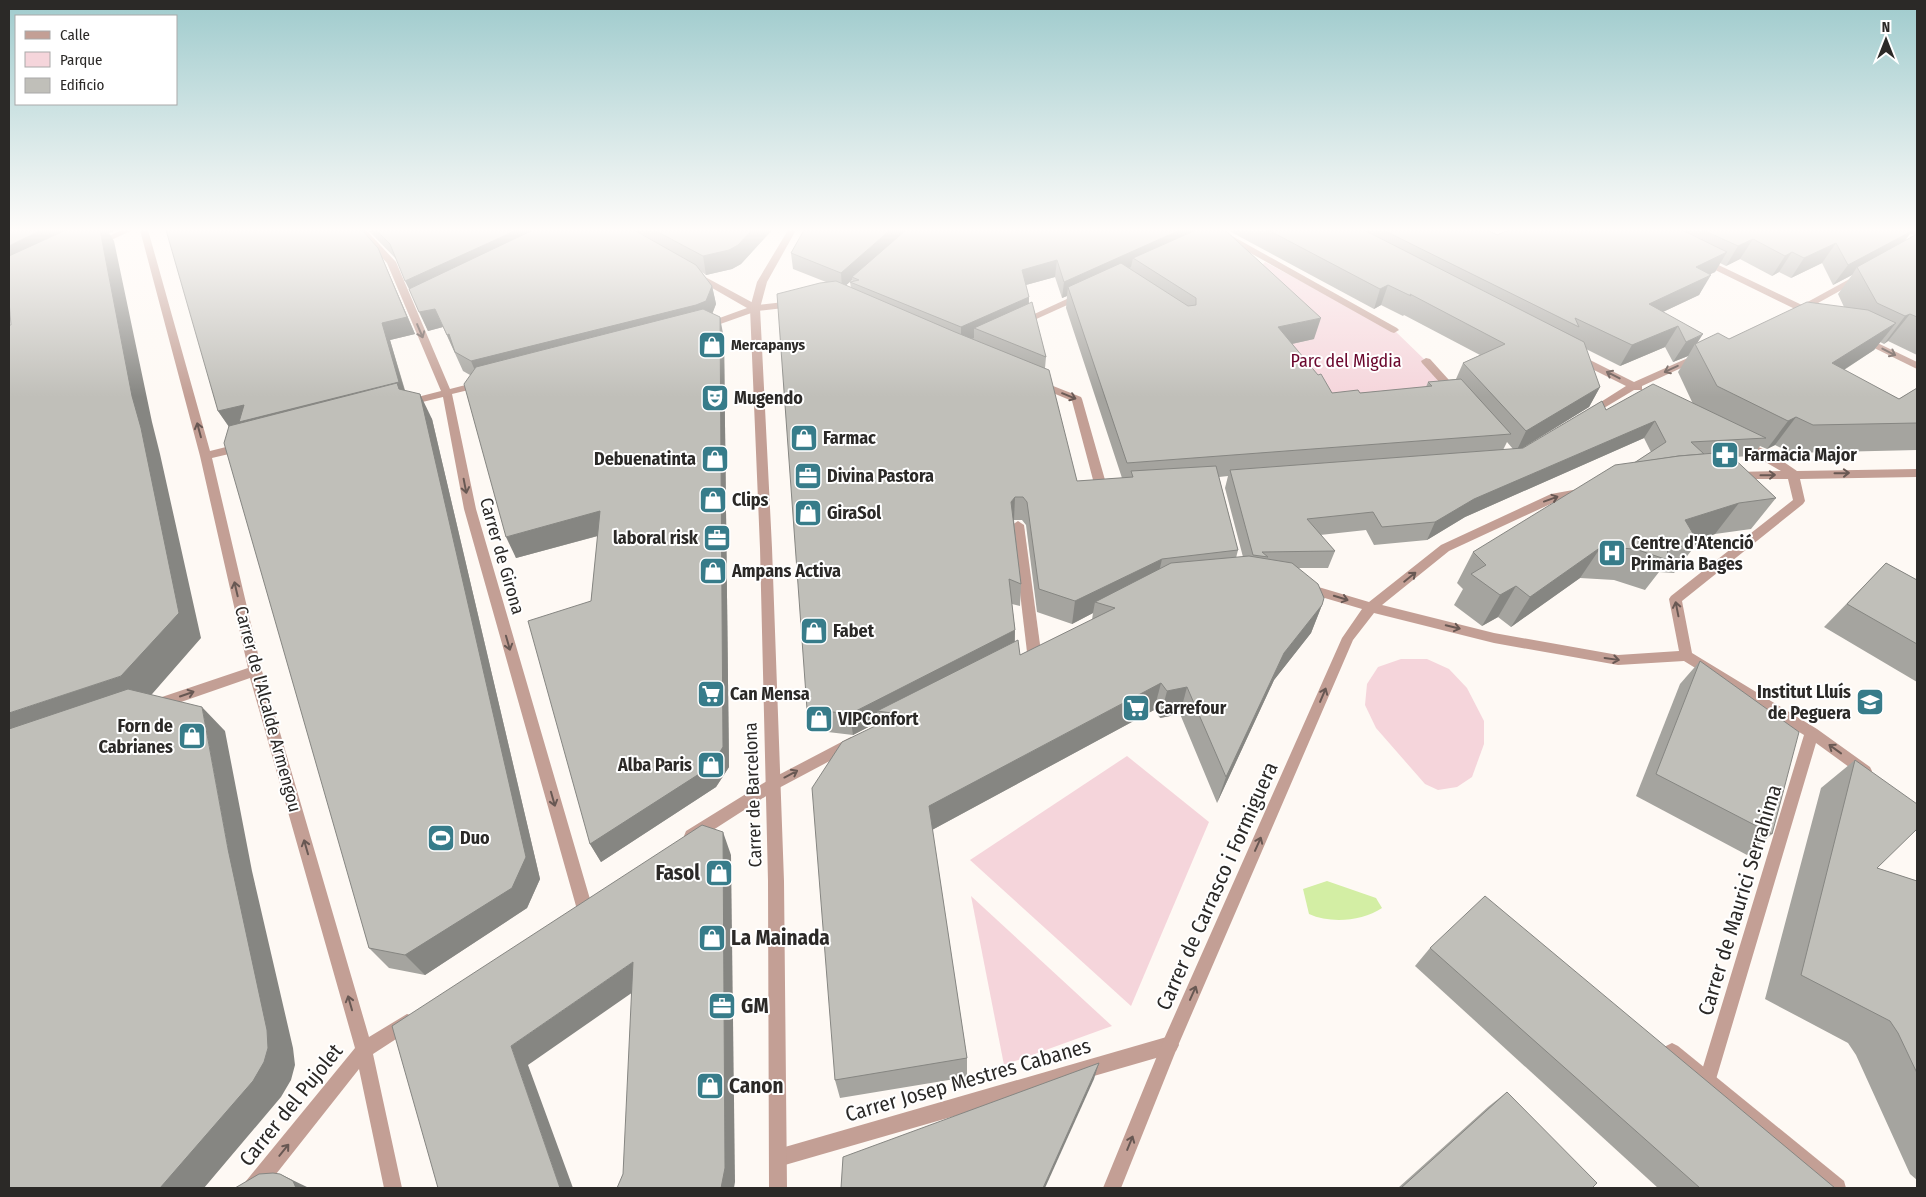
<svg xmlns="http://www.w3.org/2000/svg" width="1926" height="1197" font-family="'Fira Sans Condensed',sans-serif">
	<rect width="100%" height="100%" fill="#fef9f4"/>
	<g fill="#f5d5db">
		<path d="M1265,262L1394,330L1426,361L1446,395L1325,414L1287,366L1252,277Z"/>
		<path d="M1401,659H1427L1449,669L1467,688L1484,721V744L1472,777L1457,787L1438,790L1425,784L1376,728L1365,705L1367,684L1378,667Z"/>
		<path d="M1127,756L1209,822L1131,1006L970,860Z"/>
		<path d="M971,896L1112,1026L1004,1065Z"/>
	</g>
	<path fill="#d3eea4" d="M1327,881L1376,898L1382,908C1362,921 1331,924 1309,914L1303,889Z"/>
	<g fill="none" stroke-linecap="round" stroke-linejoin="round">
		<g fill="#c39f95" fill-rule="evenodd">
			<path d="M1426,358L1430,359L1458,390L1459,392L1458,394H1450L1422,363L1421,361Z"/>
			<path d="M1170,1036L1176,1039L1179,1045L1176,1051L1170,1054L778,1167L772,1164L769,1158L772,1152L778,1149Z"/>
			<path d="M1672,1043L1678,1046L1844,1181L1846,1188H1823L1666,1058L1663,1052L1666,1046Z"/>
		</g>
		<g fill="#c39f95" fill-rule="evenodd">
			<path d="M122,230H133L100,245H94L93,243Z"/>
			<path d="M140,230H148L210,451L242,443L247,447L246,450L212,458L262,671L369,1037L407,1014L413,1016L415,1022L413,1028L373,1054L402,1188H384L359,1069L265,1188H244L246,1181L355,1048L250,678L158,710L153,708L151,704L153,700L248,668L200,456Z"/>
			<path d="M357,230H366L396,262L450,389L481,381L486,384L485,386L452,394L476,509L592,906L590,911L584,913L578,911L576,906L464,509L443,397L406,406L401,403L402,401L441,391L387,263Z"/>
			<path d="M1905,230H1917V236L1906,232Z"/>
			<path d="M1225,232L1397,328L1399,330L1394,333L1391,332L1222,237L1221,235Z"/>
			<path d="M1704,258L1802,305L1855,276H1861L1863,278L1809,308L1812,311L1807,314L1796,312L1795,309L1701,263V259Z"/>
			<path d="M696,272L757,305L793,301L798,304L793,307L757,311L709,328H703V324L747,308L693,277L691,275Z"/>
			<path d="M1082,292L1085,293V297L1023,325L1020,326L1015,323Z"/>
			<path d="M1863,336L1917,362V369L1860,341V337Z"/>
			<path d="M1699,353L1703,354V358L1642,386V390H1634L1594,414L1590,415L1585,412L1626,386L1574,360V356H1582L1634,382Z"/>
			<path d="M1038,380L1081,397L1082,399L1107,487L1113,491L1111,494L1102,495L1096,491L1072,401L1034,385L1033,383L1034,381Z"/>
			<path d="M1742,439L1769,452L1797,471L1917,469V477L1800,479L1805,501L1803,504L1682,601L1692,653L1817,729L1870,767L1872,771L1870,775L1865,777L1860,775L1816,743L1714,1086L1708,1089L1702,1086L1699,1080L1804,735L1684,661L1618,665L1494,643L1374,613L1353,640L1177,1048L1121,1188H1103L1164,1039L1342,638L1362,609L1301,591L1299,588L1301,585L1305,583L1369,602L1441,545L1551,494L1584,488L1590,492L1588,495L1557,501L1449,551L1382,605L1494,633L1618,655L1679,651L1669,599L1671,596L1793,500L1788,479H1731L1729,476L1731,473L1735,472L1781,471L1738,446L1737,443Z"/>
			<path d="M1018,521L1024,525L1041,652L1039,656L1034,657L1029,656L1027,652L1012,525Z"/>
			<path d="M851,737L856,739L858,743L856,747L777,789L696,841L691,843L686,841L684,836L686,831L767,781Z"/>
		</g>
		<path fill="#c39f95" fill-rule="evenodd" d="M788,230H796L767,282L760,308L772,548L784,881L787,1188H769L768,881L760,548L750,308L757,282Z"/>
	</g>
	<g fill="#a5a49f" fill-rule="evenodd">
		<path d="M368,230H772L741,264L732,269L706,275L702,272L712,286L716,304L712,313L724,339L729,767L716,787L601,862L590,844L591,601L598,536L516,558L470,375L463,371L443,327L428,331L397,260Z"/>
		<path d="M1225,230L1314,339L1292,344L1332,393H1360L1426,387L1428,382L1456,379L1463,363L1480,355L1404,315L1403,316L1381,305L1374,309L1231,232V230H1487L1497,235L1509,230H1911L1912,231L1904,242L1917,234V355L1888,341L1884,344L1880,342L1874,350L1844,370L1899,399L1917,388V450L1791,453L1775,445L1767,449L1760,446L1753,456L1732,457L1776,498L1751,529L1715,534L1697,540L1698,542L1674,573L1659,572L1645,590L1614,580L1580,578L1511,627L1498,617L1482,626L1454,605L1463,589L1457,583L1473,552L1634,463L1651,452L1644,438L1465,517L1427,540L1374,545L1366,530L1320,535L1335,551L1328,568H1299L1322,605L1311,633L1274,680L1217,803L1180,714L1160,718L1154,710L932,830L967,1058V1077L840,1098L835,1080L878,724V722L853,735L811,730L807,709L826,282L793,269L791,253ZM1740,259L1772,276L1779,272L1791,278L1822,263L1833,285L1852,275L1838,294L1844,307L1729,339L1697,343L1663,312L1699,295L1710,274L1715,272L1720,263L1726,266ZM1055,277L1062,298L1067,296L1066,308L1122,478L1077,481L1045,368L1046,357L1029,304V297L1026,285ZM852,280L853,282H850L851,288L846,285ZM1665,347L1673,362L1688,356L1678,372L1693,404L1606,410L1523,448L1521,449L1589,407L1600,387L1586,349L1620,366ZM1507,442L1513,449L1503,450ZM1228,476L1225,488L1243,557L1236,558L1238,550L1219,477ZM1014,520H1022L1026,525L1037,612L1072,624L1093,613L1092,620L1020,655L1015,642V630L1012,604L1020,606L1021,584Z"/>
		<path d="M378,248L415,334L390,340L405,390L432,419L540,879L527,908L425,975L389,968L369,948L229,427L218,411Z"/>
		<path d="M1886,563L1917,580V682L1824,627Z"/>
		<path d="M1700,661L1772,834L1747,855L1636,796L1680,684Z"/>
		<path d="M1855,760L1877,868L1917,881V1180L1910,1174L1856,1055L1848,1043L1765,999L1821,788Z"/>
		<path d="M1430,948L1835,1188H1658L1415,966Z"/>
		<path d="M1507,1092L1592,1188H1398L1488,1107Z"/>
	</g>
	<g fill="#868682">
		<path d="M41,230H113V232L109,233L114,241L152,422L160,454L201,638L146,701L9,747V713L121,676L9,275V246Z"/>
		<path d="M517,230H558L413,297L405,281Z"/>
		<path d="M752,230H772L741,264L732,269L706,275L703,256Z"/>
		<path d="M890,230H909L852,277V280L842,289L841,273Z"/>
		<path d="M1180,230H1205L1133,258L1131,267L1070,295L1068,287L1067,296L1062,298L1064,282Z"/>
		<path d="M1912,231L1897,251L1857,267L1852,275L1833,285L1848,265Z"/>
		<path d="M1753,239L1740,259L1726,266L1738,246Z"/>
		<path d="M1836,243L1822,263L1791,278L1804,258Z"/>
		<path d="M378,248L415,334L390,340L407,399L230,428L218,411L244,405L382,323Z"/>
		<path d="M1727,252L1715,272L1684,287L1696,267Z"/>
		<path d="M1792,252L1779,272L1772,276L1785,256Z"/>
		<path d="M1057,260L1055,277L1022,286V270Z"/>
		<path d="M1711,275L1699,295L1637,324L1649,304Z"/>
		<path d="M1388,285L1381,305L1374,309L1380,289Z"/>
		<path d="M712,286L716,304L710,320L479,380L471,361Z"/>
		<path d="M1029,297L1028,313L974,328V338L961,344V327Z"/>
		<path d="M435,309L443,327L428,331L419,312Z"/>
		<path d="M1910,314L1888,341L1884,344L1905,316Z"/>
		<path d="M720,317L724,339L729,767L716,787L601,862L590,844Z"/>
		<path d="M1321,318L1314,339L1273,348L1278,327Z"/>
		<path d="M1896,323L1874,350L1811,391L1832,363Z"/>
		<path d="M1678,326L1665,347L1620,366L1632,345Z"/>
		<path d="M449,334L457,353H455L447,335Z"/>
		<path d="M1703,334L1696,345L1695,344L1688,356L1673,362L1686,342Z"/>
		<path d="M1600,387L1589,407L1516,452L1526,431Z"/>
		<path d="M420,394L432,419L540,879L527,908L425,975L405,955Z"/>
		<path d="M1796,417L1775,445L1767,449L1788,421Z"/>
		<path d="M1655,421L1644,438L1465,517L1427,540L1435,522L1474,499Z"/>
		<path d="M1015,497L1014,520L1010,525L1011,502Z"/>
		<path d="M1739,503L1715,534L1693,541L1685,520Z"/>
		<path d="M600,511L608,533L516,558L506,537Z"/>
		<path d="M1601,547L1580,578L1511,627L1530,597Z"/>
		<path d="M1162,559L1157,581L1095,602L1093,613L1072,624L1075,601Z"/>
		<path d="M1516,586L1498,617L1482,626L1500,595Z"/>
		<path d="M1322,605L1311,633L1274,680L1217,803L1226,777L1284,653Z"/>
		<path d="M1015,630L1014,652L877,711L878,722L853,735L850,714Z"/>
		<path d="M1161,683L1154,710L930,831L929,806Z"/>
		<path d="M1187,687L1180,714L1160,718L1167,691Z"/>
		<path d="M202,707L225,731L252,871L293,1048L295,1065L291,1080L281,1097L204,1188H160L228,849Z"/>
		<path d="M723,832L731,855L735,1182L734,1188H721Z"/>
		<path d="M633,962L646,983L528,1065L573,1188H560L511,1046Z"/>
		<path d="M1099,1063L1094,1079L1045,1188H1043Z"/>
		<path d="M280,1174L309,1188H296Z"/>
	</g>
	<g fill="#c0bfb9" stroke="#868682">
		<path d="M9,230H41L9,246Z"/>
		<path d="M66,230H100L132,396L141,428L179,613L121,676L9,713V325H11L9,301V256Z"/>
		<path d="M166,230H362L378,248L407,317L382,323L399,382L239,422L244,405L218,411Z"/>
		<path d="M376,230H517L405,281L390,244Z"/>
		<path d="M533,230H634L696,265L712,286L706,301L696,305L471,361L455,352L449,334L447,335L435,309L419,312L409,289Z"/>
		<path d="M654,230H752L738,245L729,250L703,256Z"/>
		<path d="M804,230H890L841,273L791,253Z"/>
		<path d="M906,230H1180L1064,282L1057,260L1022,270L1029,297L961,327L850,282L859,280L852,277Z"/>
		<path d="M1196,230H1225L1321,318L1278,327L1318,375L1321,374L1332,393L1358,390L1360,393L1432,386L1428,382L1461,379L1511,434L1127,463L1068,287L1121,263L1188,306L1196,305V298L1133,258Z"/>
		<path d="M1268,230H1364L1584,342L1600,387L1526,431L1463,363L1505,344L1410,294L1411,296L1388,285L1380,289Z"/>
		<path d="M1383,230H1487L1497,235L1509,230H1682L1727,252L1696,267L1711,275L1649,304L1703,334L1686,342L1678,326L1632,345L1575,318L1579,327Z"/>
		<path d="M1703,230H1911L1912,231L1848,265L1836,243L1804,258L1792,252L1785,256L1753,239L1738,246Z"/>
		<path d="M1917,234V317L1910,314L1905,316L1877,303L1857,267Z"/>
		<path d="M836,281L955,332L1049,370L1077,481L1133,477L1131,471L1216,466L1238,550L1162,559L1075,601L1039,589L1027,502L1023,497H1015L1011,502L1021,584L1009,579L1015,630L850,714L807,709L777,294L820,283Z"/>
		<path d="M1032,302L1046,357L974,328Z"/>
		<path d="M1807,302L1868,310L1896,323L1832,363L1899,399L1917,388V423L1813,425L1796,417L1788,421L1717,386L1695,344L1718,333L1729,339Z"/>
		<path d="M703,309L720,317L723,747L710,767L590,844L528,621L591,601L600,511L506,537L464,384L476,367Z"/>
		<path d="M397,383L399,389L420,394L526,857L512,888L405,955L369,948L224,443L229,426Z"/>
		<path d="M1653,384L1766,438L1691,442L1704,454L1679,456L1634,463L1666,442L1655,421L1474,499L1435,522L1382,527L1373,512L1307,519L1335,551L1262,552L1268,557L1253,555L1230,470L1523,448L1602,401L1606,410Z"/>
		<path d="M1727,452L1776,498L1739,503L1685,520L1698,542L1667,540L1668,560L1635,549L1601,547L1530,597L1516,586L1500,595L1471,574L1486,565L1473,552L1615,465L1679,456Z"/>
		<path d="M1249,556L1292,563L1318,584L1324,598L1322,605L1284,653L1226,777L1187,687L1167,691L1161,683L929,806L967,1058L835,1080L812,788L842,742L900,714L877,711L1018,640L1020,655L1115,608L1095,602L1171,563Z"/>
		<path d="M1886,563L1917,580V644L1847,604Z"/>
		<path d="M1700,661L1799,732L1772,834L1656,774Z"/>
		<path d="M128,689L202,707L228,849L267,1030L268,1048L264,1062L253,1081L160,1188H9V729Z"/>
		<path d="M1855,760L1917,804V829L1877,868L1917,881V1073L1898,1033L1890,1021L1801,975Z"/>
		<path d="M702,825L723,832L725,1168L721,1188H617L623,1174L633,962L511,1046L560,1188H438L392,1026Z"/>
		<path d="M1485,896L1835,1188H1700L1430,948Z"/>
		<path d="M1099,1063L1043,1188H841L843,1157Z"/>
		<path d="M1507,1092L1597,1183L1592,1188H1401Z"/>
		<path d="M273,1173L280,1174L293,1181L296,1188H235L259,1174Z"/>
	</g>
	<defs><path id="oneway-shaft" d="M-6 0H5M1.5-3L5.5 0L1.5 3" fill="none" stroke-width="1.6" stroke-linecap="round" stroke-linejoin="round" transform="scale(1.25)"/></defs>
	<g stroke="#685853">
		<use href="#oneway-shaft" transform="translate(420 331) rotate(67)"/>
		<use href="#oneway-shaft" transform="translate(1889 352) rotate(27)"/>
		<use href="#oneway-shaft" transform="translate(1671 369) rotate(155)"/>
		<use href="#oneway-shaft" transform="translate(1613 375) rotate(-153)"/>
		<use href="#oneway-shaft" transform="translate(1069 396) rotate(22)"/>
		<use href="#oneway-shaft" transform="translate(199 430) rotate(-105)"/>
		<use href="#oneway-shaft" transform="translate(1842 473) rotate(-1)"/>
		<use href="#oneway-shaft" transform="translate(1768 475) rotate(-1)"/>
		<use href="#oneway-shaft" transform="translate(465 486) rotate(79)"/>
		<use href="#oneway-shaft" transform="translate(1551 499) rotate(-20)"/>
		<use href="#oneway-shaft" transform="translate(1410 577) rotate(-39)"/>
		<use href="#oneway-shaft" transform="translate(236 589) rotate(-103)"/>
		<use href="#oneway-shaft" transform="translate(1341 598) rotate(17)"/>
		<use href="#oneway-shaft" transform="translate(1677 609) rotate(-101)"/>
		<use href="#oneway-shaft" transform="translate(1453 627) rotate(14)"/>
		<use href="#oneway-shaft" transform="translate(508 643) rotate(74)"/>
		<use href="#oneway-shaft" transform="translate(1612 659) rotate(8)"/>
		<use href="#oneway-shaft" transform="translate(187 694) rotate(-19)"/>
		<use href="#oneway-shaft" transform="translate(1323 695) rotate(-67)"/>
		<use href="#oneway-shaft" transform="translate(1835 749) rotate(-144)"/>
		<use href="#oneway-shaft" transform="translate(791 774) rotate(-28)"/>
		<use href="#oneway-shaft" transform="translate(553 799) rotate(74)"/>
		<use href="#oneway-shaft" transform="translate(1258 844) rotate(-66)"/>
		<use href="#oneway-shaft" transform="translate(306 847) rotate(-106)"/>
		<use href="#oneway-shaft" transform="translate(1193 993) rotate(-66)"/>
		<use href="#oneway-shaft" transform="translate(350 1003) rotate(-106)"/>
		<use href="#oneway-shaft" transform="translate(1130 1143) rotate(-68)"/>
		<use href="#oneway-shaft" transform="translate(284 1150) rotate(-51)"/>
	</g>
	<linearGradient id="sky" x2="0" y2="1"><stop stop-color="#9fcbcd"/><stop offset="0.58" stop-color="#fffcfa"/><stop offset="1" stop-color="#fffcfa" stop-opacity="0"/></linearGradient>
	<rect width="1926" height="397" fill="url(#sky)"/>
	<defs>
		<g id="shop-square" transform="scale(1.4375)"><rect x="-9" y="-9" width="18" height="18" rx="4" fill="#377c8a" stroke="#fff"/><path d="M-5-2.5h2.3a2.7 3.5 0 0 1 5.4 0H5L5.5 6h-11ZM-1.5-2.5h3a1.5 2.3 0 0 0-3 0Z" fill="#fff"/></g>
		<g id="theatre-square" transform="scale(1.4375)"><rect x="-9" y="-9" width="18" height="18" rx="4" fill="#377c8a" stroke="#fff"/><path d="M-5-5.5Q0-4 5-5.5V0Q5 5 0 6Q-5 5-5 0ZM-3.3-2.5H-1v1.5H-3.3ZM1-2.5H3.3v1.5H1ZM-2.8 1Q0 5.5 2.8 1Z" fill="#fff"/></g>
		<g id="pharmacy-square" transform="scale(1.4375)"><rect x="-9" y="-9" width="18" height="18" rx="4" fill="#377c8a" stroke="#fff"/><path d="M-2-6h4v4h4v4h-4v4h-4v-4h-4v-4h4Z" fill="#fff"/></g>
		<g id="office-square" transform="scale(1.4375)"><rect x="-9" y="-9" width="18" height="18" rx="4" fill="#377c8a" stroke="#fff"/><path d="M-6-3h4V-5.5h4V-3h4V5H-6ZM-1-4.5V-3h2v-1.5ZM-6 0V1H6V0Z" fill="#fff"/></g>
		<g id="hospital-square" transform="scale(1.4375)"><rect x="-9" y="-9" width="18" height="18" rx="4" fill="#377c8a" stroke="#fff"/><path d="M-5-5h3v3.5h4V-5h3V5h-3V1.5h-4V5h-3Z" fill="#fff"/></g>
		<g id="supermarket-square" transform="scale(1.4375)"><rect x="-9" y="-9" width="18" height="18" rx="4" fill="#377c8a" stroke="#fff"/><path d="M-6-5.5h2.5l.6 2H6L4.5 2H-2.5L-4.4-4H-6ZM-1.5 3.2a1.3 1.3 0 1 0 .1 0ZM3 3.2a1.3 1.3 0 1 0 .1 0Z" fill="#fff"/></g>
		<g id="school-square" transform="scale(1.4375)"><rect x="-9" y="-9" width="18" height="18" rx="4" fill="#377c8a" stroke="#fff"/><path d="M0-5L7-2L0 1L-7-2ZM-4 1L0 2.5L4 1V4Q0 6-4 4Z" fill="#fff"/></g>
		<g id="stadium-square" transform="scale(1.4375)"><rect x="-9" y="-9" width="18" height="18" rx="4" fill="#377c8a" stroke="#fff"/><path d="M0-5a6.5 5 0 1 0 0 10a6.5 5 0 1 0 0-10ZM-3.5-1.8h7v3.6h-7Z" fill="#fff"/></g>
	</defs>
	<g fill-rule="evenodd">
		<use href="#shop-square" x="712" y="345"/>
		<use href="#theatre-square" x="715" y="398"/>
		<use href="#shop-square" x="804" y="438"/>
		<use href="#pharmacy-square" x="1725" y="455"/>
		<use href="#shop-square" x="715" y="459"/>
		<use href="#office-square" x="808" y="476"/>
		<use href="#shop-square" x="713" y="500"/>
		<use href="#shop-square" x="808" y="513"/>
		<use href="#office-square" x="717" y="538"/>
		<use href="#hospital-square" x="1612" y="553"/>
		<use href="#shop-square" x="713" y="571"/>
		<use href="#shop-square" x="814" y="631"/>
		<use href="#supermarket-square" x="711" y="694"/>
		<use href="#school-square" x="1870" y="702"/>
		<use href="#supermarket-square" x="1136" y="708"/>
		<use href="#shop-square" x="819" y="719"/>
		<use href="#shop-square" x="192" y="736"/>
		<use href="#shop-square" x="711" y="765"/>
		<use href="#stadium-square" x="441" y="838"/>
		<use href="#shop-square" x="719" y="873"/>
		<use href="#shop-square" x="712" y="938"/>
		<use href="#office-square" x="722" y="1006"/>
		<use href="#shop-square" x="710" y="1086"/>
	</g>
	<g text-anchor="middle" stroke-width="4" stroke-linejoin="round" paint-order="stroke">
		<g font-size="15" font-weight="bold" fill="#2b2927" stroke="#fff" text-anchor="start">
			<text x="731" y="350">Mercapanys</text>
		</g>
		<g font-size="18" fill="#6a072d" stroke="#fff">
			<text x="1346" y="367">Parc del Migdia</text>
		</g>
		<g font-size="18" font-weight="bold" fill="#2b2927" stroke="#fff" text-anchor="start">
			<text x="734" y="404">Mugendo</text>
			<text x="823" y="444">Farmac</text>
			<text x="1744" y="461">Farmàcia Major</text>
			<text x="696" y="465" text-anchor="end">Debuenatinta</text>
			<text x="827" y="482">Divina Pastora</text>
			<text x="732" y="506">Clips</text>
			<text x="827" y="519">GiraSol</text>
			<text x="698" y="544" text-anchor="end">laboral risk</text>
			<text x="1631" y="549">Centre d'Atenció<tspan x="1631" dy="21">Primària Bages</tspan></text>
			<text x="732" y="577">Ampans Activa</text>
			<text x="833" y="637">Fabet</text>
			<text x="1851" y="698" text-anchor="end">Institut Lluís<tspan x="1851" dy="21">de Peguera</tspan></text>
			<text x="730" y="700">Can Mensa</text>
			<text x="1155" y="714">Carrefour</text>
			<text x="838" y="725">VIPConfort</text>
			<text x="173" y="732" text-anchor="end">Forn de<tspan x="173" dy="21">Cabrianes</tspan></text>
			<text x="692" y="771" text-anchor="end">Alba Paris</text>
			<text x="460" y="844">Duo</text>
		</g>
		<g font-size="18" fill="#2b2927" stroke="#fff">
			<text transform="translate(502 556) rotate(74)" y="6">Carrer de Girona</text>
			<text transform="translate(268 709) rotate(75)" y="6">Carrer de l'Alcalde Armengou</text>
			<text transform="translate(753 795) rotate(-92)" y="6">Carrer de Barcelona</text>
		</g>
		<g font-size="21" font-weight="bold" fill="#2b2927" stroke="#fff" text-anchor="start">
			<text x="700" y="880" text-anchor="end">Fasol</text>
			<text x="731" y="945">La Mainada</text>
			<text x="741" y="1013">GM</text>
			<text x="729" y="1093">Canon</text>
		</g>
		<g font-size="21" fill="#2b2927" stroke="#fff">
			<text transform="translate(1217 886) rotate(-66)" y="7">Carrer de Carrasco i Formiguera</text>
			<text transform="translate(1740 900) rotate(-73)" y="7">Carrer de Maurici Serrahima</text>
			<text transform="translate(968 1080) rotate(-16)" y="7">Carrer Josep Mestres Cabanes</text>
			<text transform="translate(291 1105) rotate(-51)" y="7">Carrer del Pujolet</text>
		</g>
	</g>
	<rect width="1926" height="1197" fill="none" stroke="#2b2927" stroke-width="20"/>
	<rect x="15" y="15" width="162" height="90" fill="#ffffff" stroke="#aaa9a9"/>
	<rect x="25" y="31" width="25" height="8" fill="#c39f95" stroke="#aaa9a9"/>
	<text x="60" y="40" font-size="15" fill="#2b2927">Calle</text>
	<rect x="25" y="52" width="25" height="15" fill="#f5d5db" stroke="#aaa9a9"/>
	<text x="60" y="65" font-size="15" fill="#2b2927">Parque</text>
	<rect x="25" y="78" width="25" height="15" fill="#c0bfb9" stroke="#aaa9a9"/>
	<text x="60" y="90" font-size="15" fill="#2b2927">Edificio</text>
	<g transform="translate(1886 40)" stroke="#ffffff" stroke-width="4" paint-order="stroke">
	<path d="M0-4L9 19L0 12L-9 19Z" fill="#2b2927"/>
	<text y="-8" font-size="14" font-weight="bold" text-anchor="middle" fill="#2b2927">N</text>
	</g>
</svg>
